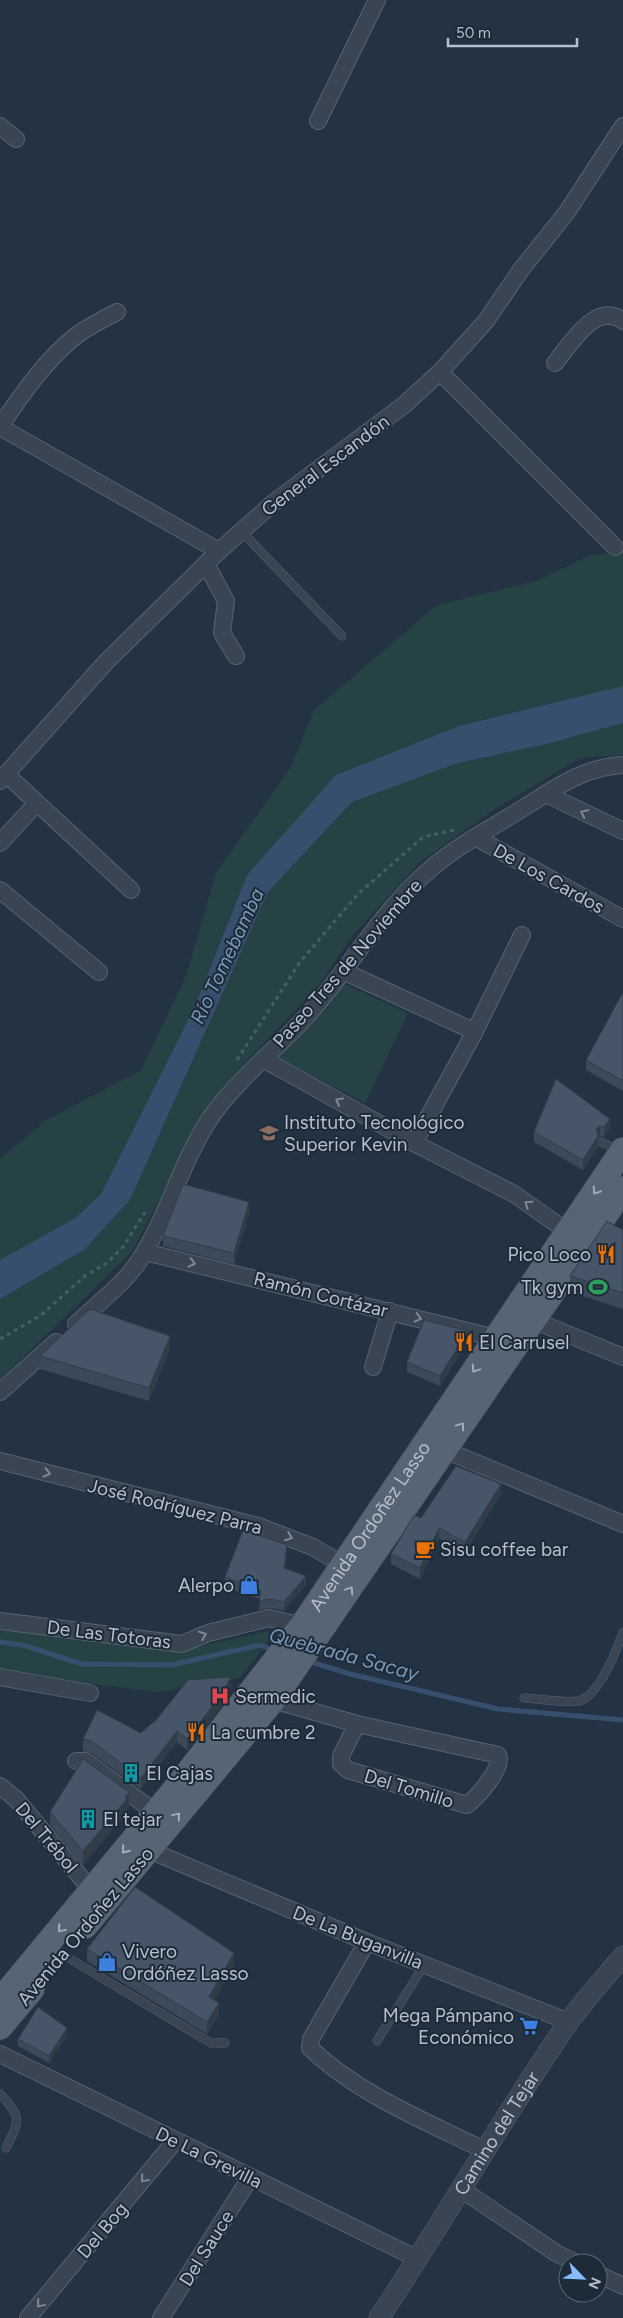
<svg xmlns="http://www.w3.org/2000/svg" width="623" height="2318" font-family="Figtree,sans-serif">
	<rect width="100%" height="100%" fill="#243343"/>
	<g fill="#264244">
		<path d="M623,552V686L460,726L247,875L195,1006L101,1194L75,1218L0,1260V1159L45,1121L141,1070L186,976L216,873L291,767L314,710L437,605L536,581L591,555Z"/>
		<path d="M623,723V755L580,758L495,809L420,862L353,935L319,985L230,1079L203,1115L132,1252L0,1380V1299L84,1250L130,1200L268,892L352,802L458,763L547,744Z"/>
		<path d="M342,983L408,1013L365,1103L275,1056Z"/>
		<path d="M278,1629L240,1678L159,1692L83,1683L0,1668V1630L183,1650Z"/>
	</g>
	<path fill="#374f6c" d="M623,686V723L547,744L458,763L352,802L268,892L130,1200L84,1250L0,1299V1260L75,1218L101,1194L195,1006L247,875L336,775L459,726Z"/>
	<g fill="none" stroke-linecap="round" stroke-linejoin="round">
		<g stroke="#374f6c" stroke-width="5">
			<path d="M0,1642L23,1645L82,1664L171,1665L260,1645L273,1650"/>
			<path d="M308,1661L350,1674L498,1709L623,1720"/>
		</g>
		<g stroke="#576370" stroke-width="9">
			<g id="service">
				<path d="M241,531L342,636"/>
				<path d="M601,1142L618,1150"/>
				<path d="M524,1698C541,1699 560,1703 578,1701C598,1698 617,1650 623,1632"/>
				<path d="M62,1954L211,2043H225"/>
				<path d="M377,2041L424,1965"/>
				<path d="M0,2094C22,2117 20,2120 6,2148"/>
			</g>
		</g>
		<g stroke="#576370" stroke-width="18">
			<g id="minor">
				<path d="M318,121L377,0"/>
				<path d="M0,126L16,139"/>
				<path d="M555,363C570,345 596,300 623,321"/>
				<path d="M440,372L615,547"/>
				<path d="M0,427L219,551"/>
				<path d="M0,427C21,395 47,358 77,335C89,326 104,319 117,312"/>
				<path d="M206,564L226,601L222,633L236,656"/>
				<path d="M6,774L131,890"/>
				<path d="M0,781L106,662L219,551L272,504L404,405L440,372L486,321L520,271L567,212L623,126"/>
				<path d="M546,794L623,831"/>
				<path d="M475,837L623,919"/>
				<path d="M0,843L37,803"/>
				<path d="M0,890L99,972"/>
				<path d="M343,971L469,1029L473,1035L414,1143"/>
				<path d="M473,1035L522,935"/>
				<path d="M263,1059L414,1143L514,1194L568,1232"/>
				<path d="M145,1252L496,1338"/>
				<path d="M533,1320L623,1357"/>
				<path d="M76,1324C97,1304 123,1285 139,1261C168,1216 181,1162 211,1117C237,1080 272,1053 303,1020C347,973 378,915 427,872C456,846 492,828 525,807C557,787 584,767 623,765"/>
				<path d="M373,1367L390,1311"/>
				<path d="M0,1392L56,1342"/>
				<path d="M445,1450L623,1524"/>
				<path d="M0,1461L258,1526L313,1547L345,1566"/>
				<path d="M0,1621L182,1644L208,1633L269,1618L302,1626"/>
				<path d="M0,1677L90,1693"/>
				<path d="M273,1700L357,1724L498,1755C504,1768 477,1797 467,1805L348,1770L341,1764V1756L357,1724"/>
				<path d="M76,1761H85L155,1812"/>
				<path d="M0,1786L16,1799L92,1891"/>
				<path d="M149,1850L367,1942L569,2022"/>
				<path d="M367,1942L311,2039L310,2048C358,2094 425,2121 484,2150"/>
				<path d="M0,2054L418,2259"/>
				<path d="M461,2189L556,2253L576,2263"/>
				<path d="M598,2274L623,2286"/>
				<path d="M28,2318L175,2141"/>
				<path d="M161,2318L250,2178"/>
			</g>
		</g>
		<g stroke="#576370" stroke-width="21">
			<g id="tertiary">
				<path id="s1" d="M379,2318C444,2221 501,2119 568,2023C584,2000 605,1978 623,1956"/>
			</g>
		</g>
		<g stroke="#424e5c" stroke-width="26">
			<g id="primary">
				<path d="M85,1926L273,1700L623,1189"/>
				<path id="s2" d="M0,2001L177,1787L302,1626L623,1150"/>
				<path d="M0,2027L32,1989"/>
			</g>
		</g>
		<g stroke="#445f61" stroke-width="3" stroke-dasharray="4 4" stroke-linecap="butt">
			<path d="M237,1060L300,962L358,894L423,837L454,830"/>
			<path d="M0,1339L40,1316L85,1276L107,1263L123,1247L145,1212"/>
		</g>
		<use href="#service" stroke="#394553" stroke-width="8"/>
		<use href="#minor" stroke="#394553" stroke-width="16"/>
		<use href="#tertiary" stroke="#394553" stroke-width="20"/>
		<use href="#primary" stroke="#576473" stroke-width="25"/>
	</g>
	<g fill="#3c4959">
		<path d="M623,992V1091L586,1070V1060Z"/>
		<path d="M556,1079L610,1129L604,1137L600,1136L598,1138V1147L583,1170L534,1142V1132Z"/>
		<path d="M249,1213L234,1264L163,1246V1236Z"/>
		<path d="M623,1230V1309L570,1292V1276Z"/>
		<path d="M468,1341L440,1386L407,1372V1362Z"/>
		<path d="M170,1349L149,1401L40,1369V1356Z"/>
		<path d="M501,1494L465,1553L439,1538L420,1579L391,1564V1554L421,1518Z"/>
		<path d="M287,1554L285,1569L306,1585L284,1611L271,1608L259,1610L260,1599L225,1587V1577Z"/>
		<path d="M231,1688L221,1707L187,1750L177,1742L141,1789L91,1753L83,1751V1739L141,1733Z"/>
		<path d="M129,1805L127,1808V1812L83,1865L50,1825V1812Z"/>
		<path d="M87,1949L234,1965L214,2000L219,2015L207,2034L87,1961Z"/>
		<path d="M67,2035L49,2063L18,2046V2039Z"/>
	</g>
	<g fill="#313c49">
		<path d="M610,1119V1129L604,1137V1127Z"/>
		<path d="M600,1126V1136L598,1138V1147L583,1170V1160L596,1129Z"/>
		<path d="M249,1202V1213L234,1264V1253Z"/>
		<path d="M468,1331V1341L440,1386V1376Z"/>
		<path d="M170,1336V1349L149,1401V1388Z"/>
		<path d="M501,1484V1494L465,1553V1542Z"/>
		<path d="M439,1528V1538L420,1579V1568Z"/>
		<path d="M287,1545V1554L284,1578V1568Z"/>
		<path d="M306,1576V1585L284,1611V1602Z"/>
		<path d="M231,1677V1688L221,1707L187,1750V1739Z"/>
		<path d="M177,1731V1742L141,1789V1778Z"/>
		<path d="M129,1792V1805L127,1808V1812L83,1865V1851Z"/>
		<path d="M234,1953V1965L209,2009V1997Z"/>
		<path d="M219,2003V2015L207,2034V2022Z"/>
		<path d="M67,2028V2035L49,2063V2056Z"/>
	</g>
	<g fill="#465568" stroke="#313c49">
		<path d="M623,992V1081L586,1060Z"/>
		<path d="M556,1079L610,1119L604,1127L600,1126L596,1129L598,1136L583,1160L534,1132Z"/>
		<path d="M183,1184L249,1202L234,1253L163,1236Z"/>
		<path d="M607,1221L623,1230V1293L570,1276Z"/>
		<path d="M90,1309L170,1336L149,1388L40,1356Z"/>
		<path d="M424,1320L468,1331L440,1376L407,1362Z"/>
		<path d="M456,1466L501,1484L465,1542L439,1528L420,1568L391,1554L414,1515L421,1518Z"/>
		<path d="M243,1530L287,1545L284,1568L306,1576L284,1602L271,1599L259,1601L261,1591L225,1577Z"/>
		<path d="M231,1677L221,1695L187,1739L177,1731L141,1778L91,1741L83,1739L97,1710L141,1733L156,1720L188,1680Z"/>
		<path d="M83,1759L129,1792L125,1798L127,1799L83,1851L50,1812Z"/>
		<path d="M135,1887L234,1953L209,1997L219,2003L207,2022L87,1949Z"/>
		<path d="M38,2007L67,2028L49,2056L18,2039Z"/>
	</g>
	<defs><path id="oneway-chevron" d="M-2-3.5L2.5 0L-2 3.5" fill="none" stroke-width="1.6" stroke-linecap="round" stroke-linejoin="round" transform="scale(1.25)"/></defs>
	<g stroke="#7e8996">
		<use href="#oneway-chevron" transform="translate(584 813) rotate(-154)"/>
		<use href="#oneway-chevron" transform="translate(339 1101) rotate(-151)"/>
		<use href="#oneway-chevron" transform="translate(528 1204) rotate(-146)"/>
		<use href="#oneway-chevron" transform="translate(192 1263) rotate(14)"/>
		<use href="#oneway-chevron" transform="translate(418 1318) rotate(15)"/>
		<use href="#oneway-chevron" transform="translate(47 1473) rotate(14)"/>
		<use href="#oneway-chevron" transform="translate(289 1537) rotate(21)"/>
		<use href="#oneway-chevron" transform="translate(203 1635) rotate(-21)"/>
		<use href="#oneway-chevron" transform="translate(144 2179) rotate(130)"/>
		<use href="#oneway-chevron" transform="translate(40 2304) rotate(130)"/>
	</g>
	<g stroke="#a3aebb">
		<use href="#oneway-chevron" transform="translate(596 1191) rotate(124)"/>
		<use href="#oneway-chevron" transform="translate(475 1369) rotate(124)"/>
		<use href="#oneway-chevron" transform="translate(461 1426) rotate(-56)"/>
		<use href="#oneway-chevron" transform="translate(350 1590) rotate(-56)"/>
		<use href="#oneway-chevron" transform="translate(177 1816) rotate(-50)"/>
		<use href="#oneway-chevron" transform="translate(125 1850) rotate(129)"/>
		<use href="#oneway-chevron" transform="translate(61 1929) rotate(130)"/>
	</g>
	<defs>
		<g id="university-bare" transform="scale(1.5)"><path d="M0-5L7-2L0 1L-7-2ZM-4 1L0 2.5L4 1V4Q0 6-4 4Z" fill="#8d6e63" stroke="#1d2a38" stroke-width="2.5" paint-order="stroke"/></g>
		<g id="restaurant-bare" transform="scale(1.5)"><path d="M-5-6h1v4h1v-4h1v4h1v-4h1v5L-1.5 .5V6h-2V.5L-5-1ZM5-6V6H3V1.5H1.5Q1.5-4 5-6Z" fill="#e8710a" stroke="#1d2a38" stroke-width="2.5" paint-order="stroke"/></g>
		<g id="stadium-bare" transform="scale(1.5)"><path d="M0-5a6.5 5 0 1 0 0 10a6.5 5 0 1 0 0-10ZM-3.5-1.8h7v3.6h-7Z" fill="#2e9e5b" stroke="#1d2a38" stroke-width="2.5" paint-order="stroke"/></g>
		<g id="cafe-bare" transform="scale(1.5)"><path d="M-5.5-4.5H6V0H3Q3 3.5 0 3.5H-2.5Q-5.5 3.5-5.5 0ZM3-3.2v2h1.7v-2ZM-6 4.5H4V6H-6Z" fill="#e8710a" stroke="#1d2a38" stroke-width="2.5" paint-order="stroke"/></g>
		<g id="shop-bare" transform="scale(1.5)"><path d="M-5-2.5h2.3a2.7 3.5 0 0 1 5.4 0H5L5.5 6h-11ZM-1.5-2.5h3a1.5 2.3 0 0 0-3 0Z" fill="#3f7fe0" stroke="#1d2a38" stroke-width="2.5" paint-order="stroke"/></g>
		<g id="hospital-bare" transform="scale(1.5)"><path d="M-5-5h3v3.5h4V-5h3V5h-3V1.5h-4V5h-3Z" fill="#e0444e" stroke="#1d2a38" stroke-width="2.5" paint-order="stroke"/></g>
		<g id="building-bare" transform="scale(1.5)"><path d="M-4-6H4V6H1V3H-1V6H-4ZM-2.5-4.3h1.7v1.8h-1.7ZM.8-4.3h1.7v1.8H.8ZM-2.5-1h1.7V.8h-1.7ZM.8-1h1.7V.8H.8Z" fill="#0f9aa8" stroke="#1d2a38" stroke-width="2.5" paint-order="stroke"/></g>
		<g id="supermarket-bare" transform="scale(1.5)"><path d="M-6-5.5h2.5l.6 2H6L4.5 2H-2.5L-4.4-4H-6ZM-1.5 3.2a1.3 1.3 0 1 0 .1 0ZM3 3.2a1.3 1.3 0 1 0 .1 0Z" fill="#3f7fe0" stroke="#1d2a38" stroke-width="2.5" paint-order="stroke"/></g>
	</defs>
	<g fill-rule="evenodd">
		<use href="#university-bare" x="269" y="1133"/>
		<use href="#restaurant-bare" x="606" y="1254"/>
		<use href="#stadium-bare" x="598" y="1287"/>
		<use href="#restaurant-bare" x="464" y="1342"/>
		<use href="#cafe-bare" x="425" y="1549"/>
		<use href="#shop-bare" x="249" y="1585"/>
		<use href="#hospital-bare" x="220" y="1696"/>
		<use href="#restaurant-bare" x="196" y="1732"/>
		<use href="#building-bare" x="131" y="1773"/>
		<use href="#building-bare" x="88" y="1819"/>
		<use href="#shop-bare" x="107" y="1962"/>
		<use href="#supermarket-bare" x="529" y="2026"/>
	</g>
	<g text-anchor="middle" stroke-width="4" stroke-linejoin="round" paint-order="stroke">
		<g font-size="19" fill="#b6c0cd" stroke="#1d2a38">
			<text transform="translate(325 465) rotate(-37)" y="7">General Escandón</text>
			<text transform="translate(549 878) rotate(29)" y="7">De Los Cardos</text>
			<text transform="translate(347 963) rotate(-49)" y="7">Paseo Tres de Noviembre</text>
			<text transform="translate(321 1294) rotate(14)" y="7">Ramón Cortázar</text>
			<text transform="translate(175 1506) rotate(14)" y="7">José Rodríguez Parra</text>
			<text dy="7" stroke="none"><textPath href="#s2" startOffset="602">Avenida Ordoñez Lasso</textPath></text>
			<text transform="translate(109 1634) rotate(7)" y="7">De Las Totoras</text>
			<text transform="translate(409 1788) rotate(17)" y="7">Del Tomillo</text>
			<text transform="translate(47 1837) rotate(50)" y="7">Del Trébol</text>
			<text transform="translate(85 1926) rotate(-50)" y="7">Avenida Ordoñez Lasso</text>
			<text transform="translate(358 1937) rotate(22)" y="7">De La Buganvilla</text>
			<text dy="7" stroke="none"><textPath href="#s1" startOffset="219">Camino del Tejar</textPath></text>
			<text transform="translate(209 2157) rotate(26)" y="7">De La Grevilla</text>
			<text transform="translate(102 2230) rotate(-50)" y="7">Del Bog</text>
			<text transform="translate(206 2248) rotate(-58)" y="7">Del Sauce</text>
		</g>
		<g font-size="19" fill="#b6c0cd" stroke="#1d2a38" text-anchor="start">
			<text x="284" y="1129">Instituto Tecnológico<tspan x="284" dy="22">Superior Kevin</tspan></text>
			<text x="591" y="1261" text-anchor="end">Pico Loco</text>
			<text x="583" y="1294" text-anchor="end">Tk gym</text>
			<text x="479" y="1349">El Carrusel</text>
			<text x="440" y="1556">Sisu coffee bar</text>
			<text x="234" y="1592" text-anchor="end">Alerpo</text>
			<text x="235" y="1703">Sermedic</text>
			<text x="211" y="1739">La cumbre 2</text>
			<text x="146" y="1780">El Cajas</text>
			<text x="103" y="1826">El tejar</text>
			<text x="122" y="1958">Vivero<tspan x="122" dy="22">Ordóñez Lasso</tspan></text>
			<text x="514" y="2022" text-anchor="end">Mega Pámpano<tspan x="514" dy="22">Económico</tspan></text>
		</g>
		<g font-size="20" font-style="italic" fill="#7b97b6" stroke="#1d2a38">
			<text transform="translate(227 956) rotate(-65)" y="7">Río Tomebamba</text>
			<text transform="translate(344 1654) rotate(15)" y="7">Quebrada Sacay</text>
		</g>
	</g>
	<g transform="translate(583 2278) rotate(114)"><circle r="24" fill="#1d2a38" stroke="#5a6674"/>
	<path d="M0-4L9 19L0 12L-9 19Z" fill="#88bcff"/>
	<text y="-8" font-size="14" font-weight="bold" text-anchor="middle" fill="#b6c0cd">N</text>
	</g>
	<path d="M448 38v8h129v-8" fill="none" stroke="#b6c0cd" stroke-width="2.5"/>
	<text x="456" y="38" font-size="15" fill="#b6c0cd" stroke="#1d2a38" stroke-width="4" paint-order="stroke">50 m</text>
</svg>
